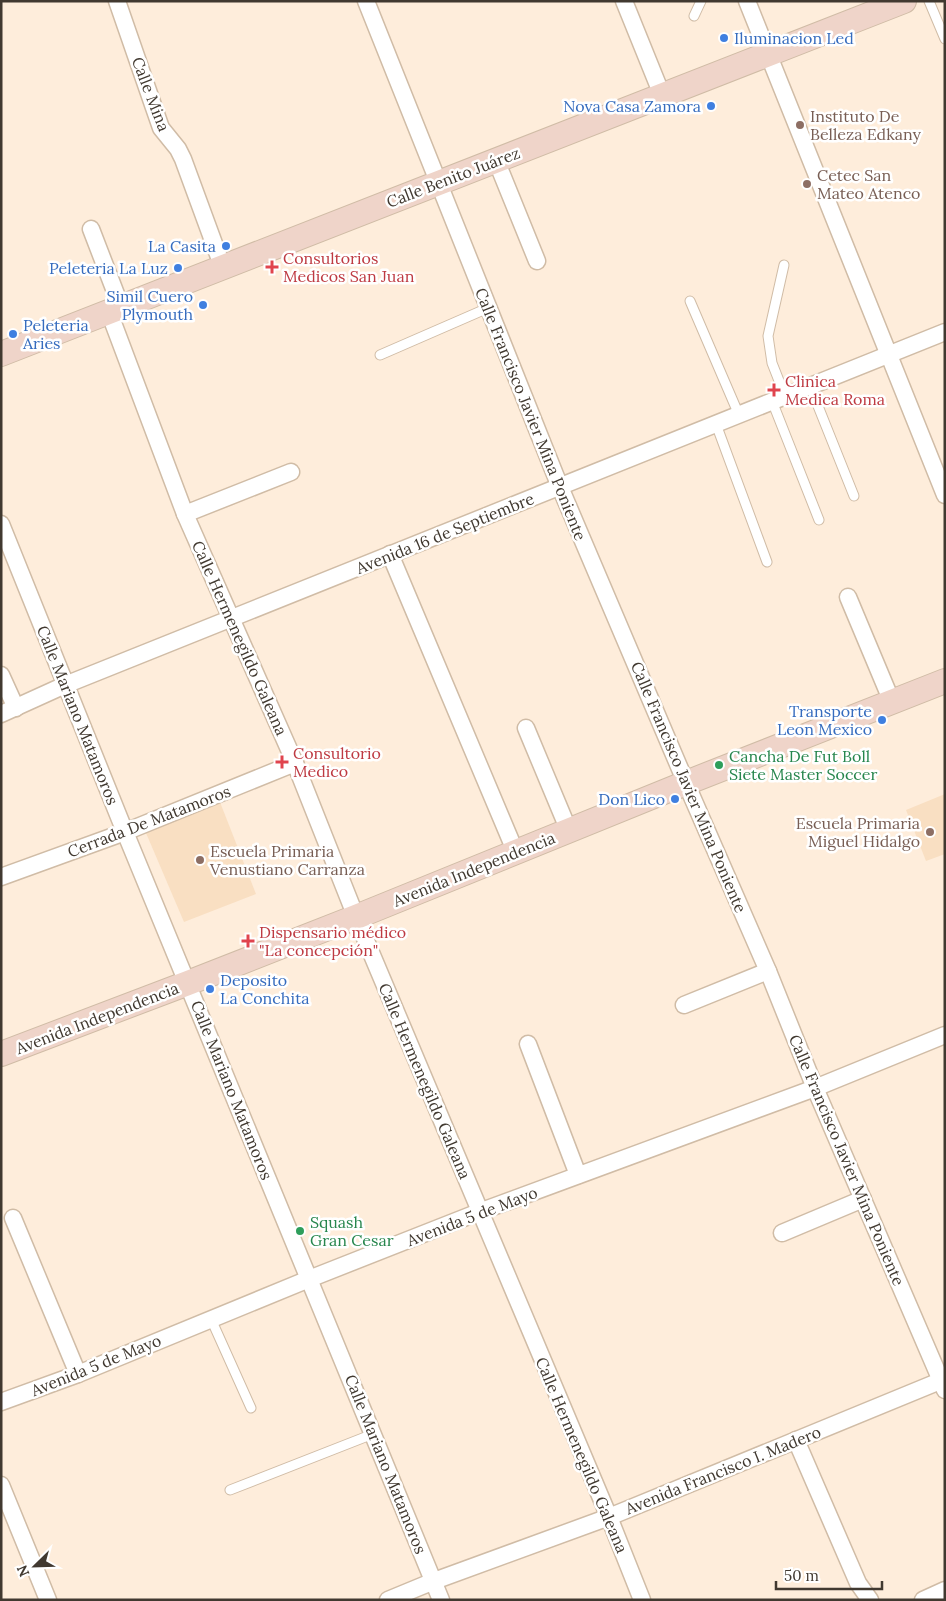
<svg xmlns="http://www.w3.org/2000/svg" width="946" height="1601" font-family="Lora,serif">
	<rect width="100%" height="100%" fill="#feeddb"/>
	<g fill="#f9dfc2">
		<path d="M945,794V854L926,861L906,810Z"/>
		<path d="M218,797L256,894L184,922L143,826Z"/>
	</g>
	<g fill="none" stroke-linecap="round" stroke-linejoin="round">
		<g stroke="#d0bca6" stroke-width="11">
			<g id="lane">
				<path d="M929,1L945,39"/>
				<path d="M694,16L701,1"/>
				<path d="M784,265L768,336L772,363L785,396"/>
				<path d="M690,301L739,415"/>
				<path d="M380,355L488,308"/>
				<path d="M810,386L854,496"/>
				<path d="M772,401L819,520"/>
				<path d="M716,424L767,562"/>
				<path d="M211,1319L251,1408"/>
				<path d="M230,1490L373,1434"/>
			</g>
		</g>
		<g stroke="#d0bca6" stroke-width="19">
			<g id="street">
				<path d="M117,1L161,128L178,149L183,159L223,268"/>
				<path d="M366,1L560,487L686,783L768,971L815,1088L945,1390"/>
				<path d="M624,1L662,95"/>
				<path d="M747,1L945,495"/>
				<path d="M496,160L537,261"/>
				<path d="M91,229L121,307"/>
				<path d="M109,312L185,514L295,763L356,917L609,1517L642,1600"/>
				<path d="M185,514L291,472"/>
				<path d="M1,524L125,832L441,1600"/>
				<path d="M390,554L516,853"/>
				<path d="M848,597L892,702"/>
				<path d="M1,675L16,708"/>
				<path d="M1,714L65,685L945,332"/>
				<path d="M526,728L569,831"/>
				<path d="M1,877L125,832L295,763"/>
				<path d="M684,1005L768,971"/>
				<path d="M528,1044L578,1175"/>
				<path d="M13,1218L78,1374"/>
				<path d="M782,1233L863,1199"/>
				<path d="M1,1402L78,1374L309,1279L479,1212L815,1088L945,1035"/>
				<path d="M796,1440L858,1583L870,1600"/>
				<path d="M1,1485L48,1600"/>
				<path d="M388,1600L434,1581L609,1517L945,1379"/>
				<path d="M923,1600L945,1590"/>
			</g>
		</g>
		<g stroke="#d0bca6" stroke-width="26">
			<g id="secondary">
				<path d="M1,354L904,1"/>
				<path d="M1,1054L188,983L356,917L686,783L945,681"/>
			</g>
		</g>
		<use href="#lane" stroke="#fff" stroke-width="9"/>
		<use href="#street" stroke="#fff" stroke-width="16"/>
		<use href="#secondary" stroke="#efd4c9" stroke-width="24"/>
	</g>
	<g fill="#3f7fe0" stroke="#fff" stroke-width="2">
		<circle cx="724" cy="38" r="5"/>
		<circle cx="711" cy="106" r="5"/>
		<circle cx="226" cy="246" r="5"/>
		<circle cx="178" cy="268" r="5"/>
		<circle cx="203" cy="305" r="5"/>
		<circle cx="13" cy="334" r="5"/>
		<circle cx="882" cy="720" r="5"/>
		<circle cx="675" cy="799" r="5"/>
		<circle cx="210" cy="989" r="5"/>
	</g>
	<g fill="#8d6e63" stroke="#fff" stroke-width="2">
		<circle cx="800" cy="125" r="5"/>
		<circle cx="807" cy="184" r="5"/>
		<circle cx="930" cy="832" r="5"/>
		<circle cx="200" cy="860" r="5"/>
	</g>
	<g fill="#e0444e" stroke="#fff" stroke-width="2">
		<path d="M269.5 259.5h5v5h5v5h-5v5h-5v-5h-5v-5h5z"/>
		<path d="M771.5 382.5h5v5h5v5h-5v5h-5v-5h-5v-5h5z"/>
		<path d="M279.5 754.5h5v5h5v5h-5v5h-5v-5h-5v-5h5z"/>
		<path d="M245.5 933.5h5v5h5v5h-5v5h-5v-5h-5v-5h5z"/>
	</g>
	<g fill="#2e9e5b" stroke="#fff" stroke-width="2">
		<circle cx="719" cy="765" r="5"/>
		<circle cx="300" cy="1231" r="5"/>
	</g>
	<g text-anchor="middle" stroke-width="5" stroke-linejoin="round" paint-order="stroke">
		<g font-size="16" fill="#366cbe" stroke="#fff" text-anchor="end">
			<text x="734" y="44" text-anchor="start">Iluminacion Led</text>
			<text x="701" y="112">Nova Casa Zamora</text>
			<text x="216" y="252">La Casita</text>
			<text x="168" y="274">Peleteria La Luz</text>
			<text x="193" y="302">Simil Cuero<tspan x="193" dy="18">Plymouth</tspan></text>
			<text x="23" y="331" text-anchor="start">Peleteria<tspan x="23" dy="18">Aries</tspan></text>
			<text x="872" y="717">Transporte<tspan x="872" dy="18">Leon Mexico</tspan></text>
			<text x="665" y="805">Don Lico</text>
			<text x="220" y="986" text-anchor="start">Deposito<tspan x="220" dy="18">La Conchita</tspan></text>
		</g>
		<g font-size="16" fill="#413930" stroke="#fff">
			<text transform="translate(151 94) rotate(69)" y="6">Calle Mina</text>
			<text transform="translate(453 177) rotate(-21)" y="6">Calle Benito Juárez</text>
			<text transform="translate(531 414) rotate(68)" y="6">Calle Francisco Javier Mina Poniente</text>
			<text transform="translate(445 533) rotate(-22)" y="6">Avenida 16 de Septiembre</text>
			<text transform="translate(240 638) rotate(66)" y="6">Calle Hermenegildo Galeana</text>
			<text transform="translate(78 715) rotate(68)" y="6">Calle Mariano Matamoros</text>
			<text transform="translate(689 787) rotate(67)" y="6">Calle Francisco Javier Mina Poniente</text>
			<text transform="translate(149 821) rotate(-21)" y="6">Cerrada De Matamoros</text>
			<text transform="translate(474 869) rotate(-22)" y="6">Avenida Independencia</text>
			<text transform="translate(97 1018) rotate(-21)" y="6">Avenida Independencia</text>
			<text transform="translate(425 1081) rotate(67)" y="6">Calle Hermenegildo Galeana</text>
			<text transform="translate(232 1090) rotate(68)" y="6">Calle Mariano Matamoros</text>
			<text transform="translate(847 1160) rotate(67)" y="6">Calle Francisco Javier Mina Poniente</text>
			<text transform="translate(472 1216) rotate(-21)" y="6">Avenida 5 de Mayo</text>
			<text transform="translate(96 1365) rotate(-22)" y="6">Avenida 5 de Mayo</text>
			<text transform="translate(582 1455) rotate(67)" y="6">Calle Hermenegildo Galeana</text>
			<text transform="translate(386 1464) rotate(68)" y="6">Calle Mariano Matamoros</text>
			<text transform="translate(723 1470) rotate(-22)" y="6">Avenida Francisco I. Madero</text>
		</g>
		<g font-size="16" fill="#785e54" stroke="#fff" text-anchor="start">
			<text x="810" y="122">Instituto De<tspan x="810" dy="18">Belleza Edkany</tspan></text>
			<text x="817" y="181">Cetec San<tspan x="817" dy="18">Mateo Atenco</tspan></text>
			<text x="920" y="829" text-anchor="end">Escuela Primaria<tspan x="920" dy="18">Miguel Hidalgo</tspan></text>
			<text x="210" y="857">Escuela Primaria<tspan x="210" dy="18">Venustiano Carranza</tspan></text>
		</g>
		<g font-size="16" fill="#be3a42" stroke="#fff" text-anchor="start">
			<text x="283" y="264">Consultorios<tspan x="283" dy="18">Medicos San Juan</tspan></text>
			<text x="785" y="387">Clinica<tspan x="785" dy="18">Medica Roma</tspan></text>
			<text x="293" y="759">Consultorio<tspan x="293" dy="18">Medico</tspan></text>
			<text x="259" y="938">Dispensario médico<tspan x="259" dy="18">"La concepción"</tspan></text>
		</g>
		<g font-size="16" fill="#27864d" stroke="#fff" text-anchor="start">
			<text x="729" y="762">Cancha De Fut Boll<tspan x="729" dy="18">Siete Master Soccer</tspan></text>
			<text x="310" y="1228">Squash<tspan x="310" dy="18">Gran Cesar</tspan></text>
		</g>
	</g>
	<rect width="946" height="1601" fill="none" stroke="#413930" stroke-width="5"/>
	<g transform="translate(35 1566) rotate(247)" stroke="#ffffff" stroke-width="4" paint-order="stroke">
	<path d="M0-4L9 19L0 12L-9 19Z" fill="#413930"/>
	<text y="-8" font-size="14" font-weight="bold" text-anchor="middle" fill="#413930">N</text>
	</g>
	<path d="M776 1581v8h106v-8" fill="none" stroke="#413930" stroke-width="2.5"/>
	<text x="784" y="1581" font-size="15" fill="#413930" stroke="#ffffff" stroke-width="4" paint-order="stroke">50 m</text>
</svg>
